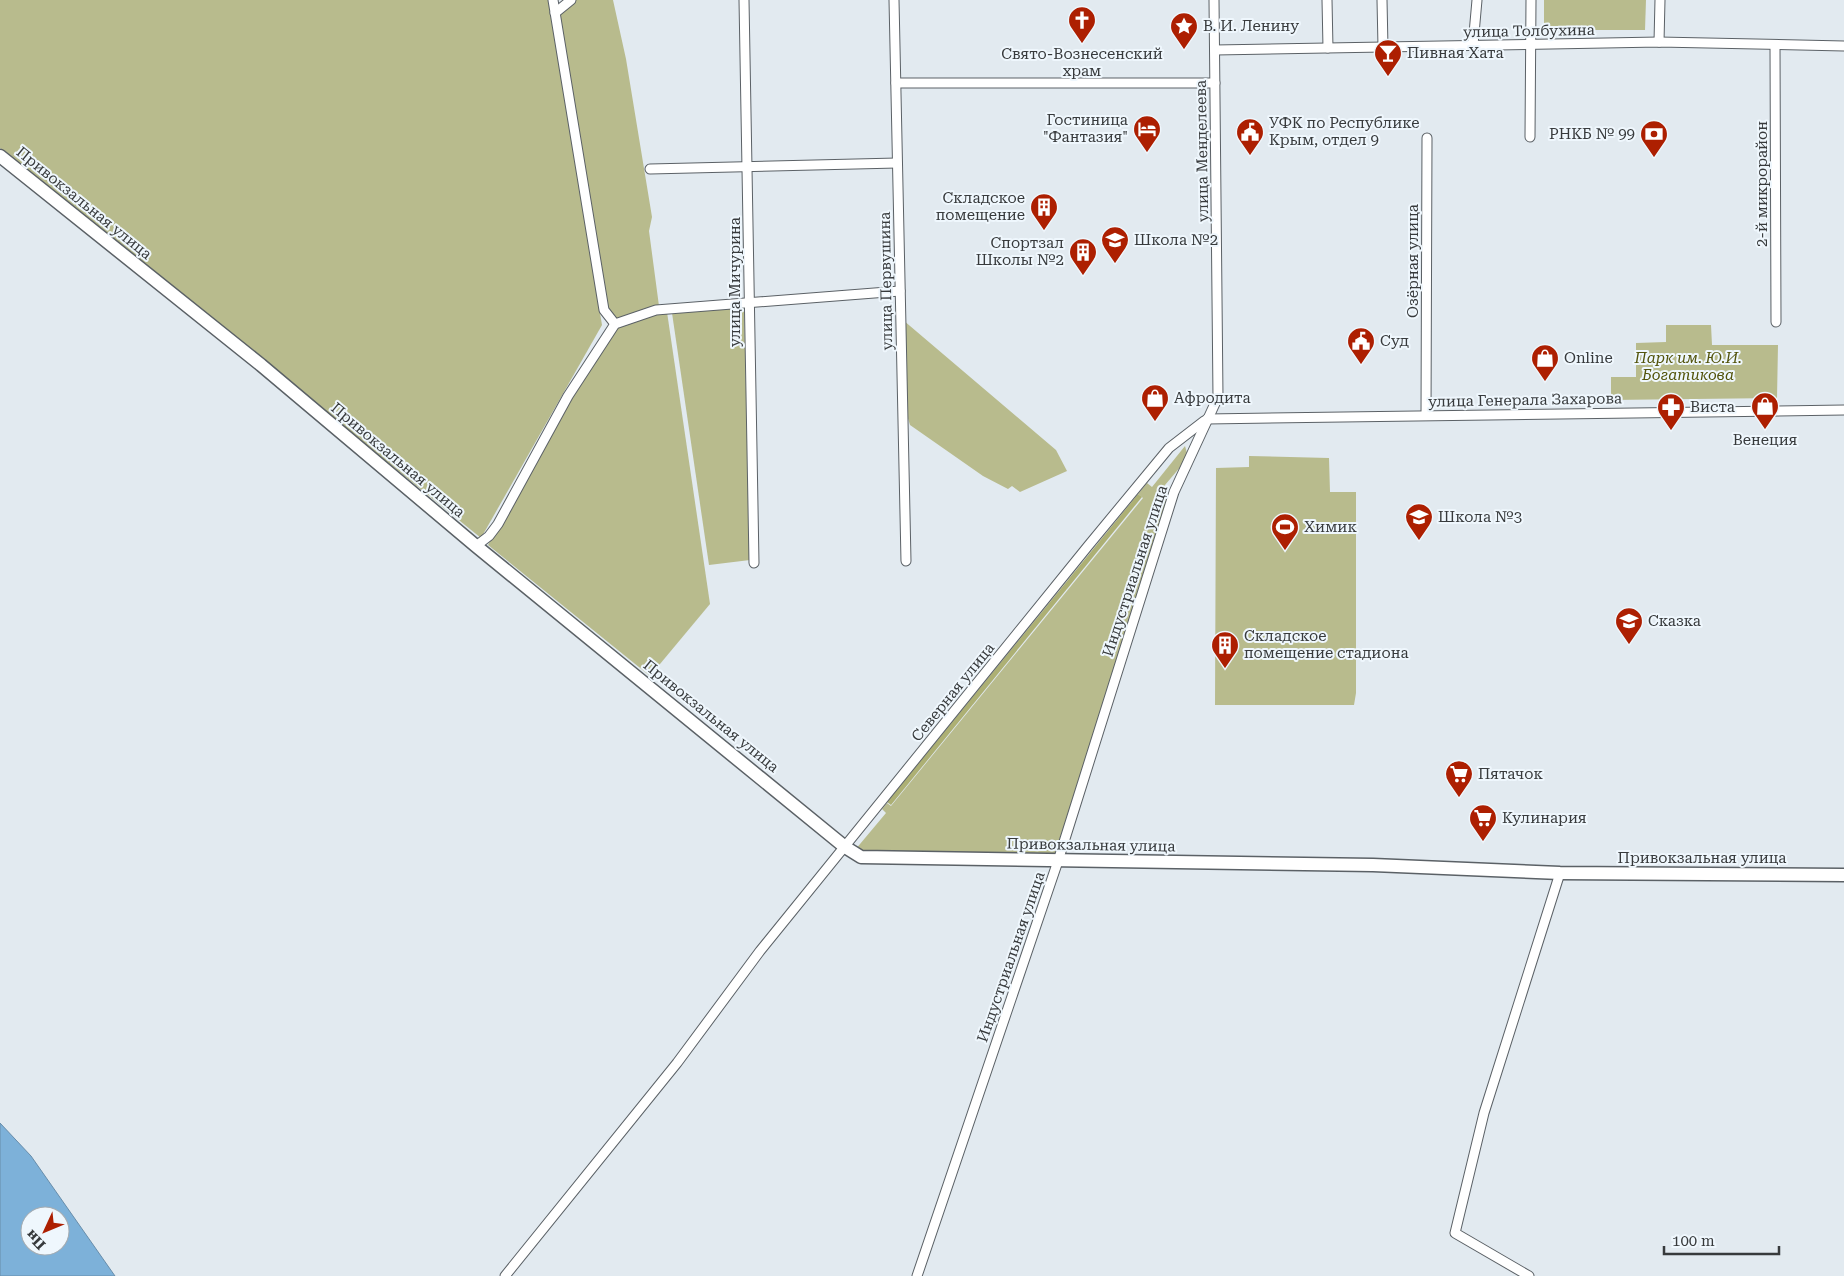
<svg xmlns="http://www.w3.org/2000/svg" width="1844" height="1276" font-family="'Roboto Serif',serif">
	<rect width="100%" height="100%" fill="#e2eaf0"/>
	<g fill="#b8bb8d">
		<path d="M0,0H548L602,325L481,538L0,148Z"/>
		<path d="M573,0H613L626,59L652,217L649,231L659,306L615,319L607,310L557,14Z"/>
		<path d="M1544,0H1646L1645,30H1544Z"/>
		<path d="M744,308L750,560L709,565L672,313Z"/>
		<path d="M667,312L710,604L650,676L488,545L571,396L616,326L657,313Z"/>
		<path d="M903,320L1056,450L1067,471L1020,492L1012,486L1008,489L983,476L910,425L906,412Z"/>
		<path d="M1666,325H1711L1712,345H1778L1777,398L1611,400V377H1636V343L1666,342Z"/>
		<path d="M1185,446L1187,453L1182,465L1165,485L1169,499L1164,518L1054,856L864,854L855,850L886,813L882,809L887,803L891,806L1143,498L1138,494L1147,483L1152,487Z"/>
		<path d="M1249,456L1329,458L1330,492H1356V693L1354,705H1215L1216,468L1249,467Z"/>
	</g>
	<path fill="#adb074" d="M1138,494L1142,497L891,805L887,802Z"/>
	<path fill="#7db1d9" stroke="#688daa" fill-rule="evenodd" d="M0,1123L31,1156L115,1276H0ZM30,1216H60V1246H30Z"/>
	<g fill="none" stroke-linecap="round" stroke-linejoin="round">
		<g stroke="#5b6166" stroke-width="11">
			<g id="minor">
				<path d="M553,0L604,310L615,324"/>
				<path d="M744,0L754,563"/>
				<path d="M894,0L906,561"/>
				<path d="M1327,0L1328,48"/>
				<path d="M1382,0L1383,47"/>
				<path d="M555,13L571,0"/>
				<path d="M1659,42L1660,0"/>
				<path d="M1473,45L1477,0"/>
				<path d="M1775,46L1776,322"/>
				<path d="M1215,50L1659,42L1844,46"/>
				<path d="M896,83H1215"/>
				<path d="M1530,137L1531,0"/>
				<path d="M650,169L897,163"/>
				<path d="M1426,415L1427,138"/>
				<path d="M1207,419L1844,410"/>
				<path d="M476,546L489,536L498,524L568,396L615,324L656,310L900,291"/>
				<path d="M505,1276L677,1063L760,951L1088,546L1169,448L1204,421"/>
				<path d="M917,1276L1058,861L1174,492L1218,397L1214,0"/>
				<path d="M1529,1276L1455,1233L1484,1113L1560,873"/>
			</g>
		</g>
		<g stroke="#5b6166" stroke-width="15">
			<path id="secondary" d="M0,156L261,365L476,546L845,847L861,857L1373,865L1560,873L1844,875"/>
		</g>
		<use href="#minor" stroke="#fff" stroke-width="9"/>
		<use href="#secondary" stroke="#fff" stroke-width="12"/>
	</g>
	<defs>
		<g id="church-pin" transform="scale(1.4375)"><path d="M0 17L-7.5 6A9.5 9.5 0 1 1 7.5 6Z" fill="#ad1f01" stroke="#eff7fd"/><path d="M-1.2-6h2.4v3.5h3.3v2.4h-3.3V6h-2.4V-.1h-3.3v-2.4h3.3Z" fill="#fff"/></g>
		<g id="sight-pin" transform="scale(1.4375)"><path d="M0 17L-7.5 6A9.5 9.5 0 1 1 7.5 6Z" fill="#ad1f01" stroke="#eff7fd"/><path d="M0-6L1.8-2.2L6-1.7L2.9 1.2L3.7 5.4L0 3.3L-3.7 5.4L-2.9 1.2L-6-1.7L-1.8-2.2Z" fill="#fff"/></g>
		<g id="bar-pin" transform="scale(1.4375)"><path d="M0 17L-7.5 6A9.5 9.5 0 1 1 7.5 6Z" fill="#ad1f01" stroke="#eff7fd"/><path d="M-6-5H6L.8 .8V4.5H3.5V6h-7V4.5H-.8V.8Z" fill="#fff"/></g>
		<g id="hotel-pin" transform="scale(1.4375)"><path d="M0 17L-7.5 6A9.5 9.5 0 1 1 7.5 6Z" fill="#ad1f01" stroke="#eff7fd"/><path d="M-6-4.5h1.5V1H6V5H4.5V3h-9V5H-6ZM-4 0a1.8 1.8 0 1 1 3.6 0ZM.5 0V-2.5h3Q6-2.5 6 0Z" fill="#fff"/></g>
		<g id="civic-pin" transform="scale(1.4375)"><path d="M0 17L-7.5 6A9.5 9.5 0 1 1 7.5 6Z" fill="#ad1f01" stroke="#eff7fd"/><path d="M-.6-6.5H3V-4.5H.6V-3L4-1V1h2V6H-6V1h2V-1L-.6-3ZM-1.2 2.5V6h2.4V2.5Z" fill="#fff"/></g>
		<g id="bank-pin" transform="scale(1.4375)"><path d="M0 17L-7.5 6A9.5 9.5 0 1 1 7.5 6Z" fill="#ad1f01" stroke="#eff7fd"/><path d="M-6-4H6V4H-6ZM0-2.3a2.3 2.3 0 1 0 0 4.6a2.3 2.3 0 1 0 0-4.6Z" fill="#fff"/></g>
		<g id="building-pin" transform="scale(1.4375)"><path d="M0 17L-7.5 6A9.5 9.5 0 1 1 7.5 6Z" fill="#ad1f01" stroke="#eff7fd"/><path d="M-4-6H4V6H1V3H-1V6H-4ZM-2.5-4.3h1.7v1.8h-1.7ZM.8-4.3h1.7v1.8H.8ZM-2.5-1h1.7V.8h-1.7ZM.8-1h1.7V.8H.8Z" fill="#fff"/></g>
		<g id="school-pin" transform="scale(1.4375)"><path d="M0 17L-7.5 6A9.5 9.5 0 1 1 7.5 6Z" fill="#ad1f01" stroke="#eff7fd"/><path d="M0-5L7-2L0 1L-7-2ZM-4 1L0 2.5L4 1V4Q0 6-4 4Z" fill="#fff"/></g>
		<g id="shop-pin" transform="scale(1.4375)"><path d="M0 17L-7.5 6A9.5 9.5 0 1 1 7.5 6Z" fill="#ad1f01" stroke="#eff7fd"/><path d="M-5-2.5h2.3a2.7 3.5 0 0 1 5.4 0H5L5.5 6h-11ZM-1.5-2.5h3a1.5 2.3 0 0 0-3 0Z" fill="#fff"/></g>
		<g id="pharmacy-pin" transform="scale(1.4375)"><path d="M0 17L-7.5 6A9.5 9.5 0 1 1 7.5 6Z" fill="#ad1f01" stroke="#eff7fd"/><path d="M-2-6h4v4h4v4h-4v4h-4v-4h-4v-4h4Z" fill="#fff"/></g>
		<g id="stadium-pin" transform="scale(1.4375)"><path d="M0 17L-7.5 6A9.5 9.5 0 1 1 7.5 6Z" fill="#ad1f01" stroke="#eff7fd"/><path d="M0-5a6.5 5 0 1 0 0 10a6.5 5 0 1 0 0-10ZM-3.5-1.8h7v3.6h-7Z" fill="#fff"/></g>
		<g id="supermarket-pin" transform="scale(1.4375)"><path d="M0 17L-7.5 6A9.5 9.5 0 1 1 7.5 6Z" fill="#ad1f01" stroke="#eff7fd"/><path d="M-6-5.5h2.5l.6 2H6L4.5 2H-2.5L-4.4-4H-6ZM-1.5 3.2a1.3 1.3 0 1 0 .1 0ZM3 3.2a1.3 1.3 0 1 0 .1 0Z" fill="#fff"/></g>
	</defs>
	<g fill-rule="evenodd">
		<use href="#church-pin" x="1082" y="20"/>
		<use href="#sight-pin" x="1184" y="26"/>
		<use href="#bar-pin" x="1388" y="53"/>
		<use href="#hotel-pin" x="1147" y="129"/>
		<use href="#civic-pin" x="1250" y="132"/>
		<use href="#bank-pin" x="1654" y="134"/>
		<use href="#building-pin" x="1044" y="207"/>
		<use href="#school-pin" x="1115" y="240"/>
		<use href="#building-pin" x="1083" y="252"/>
		<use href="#civic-pin" x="1361" y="341"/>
		<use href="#shop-pin" x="1545" y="358"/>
		<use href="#shop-pin" x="1155" y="398"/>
		<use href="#shop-pin" x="1765" y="406"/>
		<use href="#pharmacy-pin" x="1671" y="407"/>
		<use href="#school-pin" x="1419" y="517"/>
		<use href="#stadium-pin" x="1285" y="527"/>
		<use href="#school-pin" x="1629" y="621"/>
		<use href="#building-pin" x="1225" y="645"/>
		<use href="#supermarket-pin" x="1459" y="774"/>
		<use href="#supermarket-pin" x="1483" y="818"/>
	</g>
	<g text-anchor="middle" stroke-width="4" stroke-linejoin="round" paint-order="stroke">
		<g font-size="15" fill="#373a3c" stroke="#eff7fd" text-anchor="start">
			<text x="1203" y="31">В. И. Ленину</text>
			<text x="1407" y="58">Пивная Хата</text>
			<text x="1082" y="59" text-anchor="middle">Свято-Вознесенский<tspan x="1082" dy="17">храм</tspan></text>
			<text x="1128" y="125" text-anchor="end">Гостиница<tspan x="1128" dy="17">"Фантазия"</tspan></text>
			<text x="1269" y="128">УФК по Республике<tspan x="1269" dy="17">Крым, отдел 9</tspan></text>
			<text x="1635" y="139" text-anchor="end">РНКБ № 99</text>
			<text x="1025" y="203" text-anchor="end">Складское<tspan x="1025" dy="17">помещение</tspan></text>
			<text x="1134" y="245">Школа №2</text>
			<text x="1064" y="248" text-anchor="end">Спортзал<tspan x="1064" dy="17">Школы №2</tspan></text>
			<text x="1380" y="346">Суд</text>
			<text x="1564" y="363">Online</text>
			<text x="1174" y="403">Афродита</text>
			<text x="1690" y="412">Виста</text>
			<text x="1765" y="445" text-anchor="middle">Венеция</text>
			<text x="1438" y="522">Школа №3</text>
			<text x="1304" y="532">Химик</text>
			<text x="1648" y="626">Сказка</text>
			<text x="1244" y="641">Складское<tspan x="1244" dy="17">помещение стадиона</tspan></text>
			<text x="1478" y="779">Пятачок</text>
			<text x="1502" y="823">Кулинария</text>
		</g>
		<g font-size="15" fill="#373a3c" stroke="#eff7fd">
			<text transform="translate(1529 31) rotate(-1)" y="5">улица Толбухина</text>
			<text transform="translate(1202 151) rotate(-91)" y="5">улица Менделеева</text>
			<text transform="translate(1762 184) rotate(-90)" y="5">2-й микрорайон</text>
			<text transform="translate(84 203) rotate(39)" y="5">Привокзальная улица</text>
			<text transform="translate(1413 261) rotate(-90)" y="5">Озёрная улица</text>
			<text transform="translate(886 281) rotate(-91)" y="5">улица Первушина</text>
			<text transform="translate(735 282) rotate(-90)" y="5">улица Мичурина</text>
			<text transform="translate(1525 400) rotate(-1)" y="5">улица Генерала Захарова</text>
			<text transform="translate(398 460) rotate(40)" y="5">Привокзальная улица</text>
			<text transform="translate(1135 571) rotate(-72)" y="5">Индустриальная улица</text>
			<text transform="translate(953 692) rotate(-51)" y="5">Северная улица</text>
			<text transform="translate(711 716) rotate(39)" y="5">Привокзальная улица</text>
			<text transform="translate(1091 845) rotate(1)" y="5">Привокзальная улица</text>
			<text x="1702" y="863">Привокзальная улица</text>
			<text transform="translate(1011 957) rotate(-71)" y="5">Индустриальная улица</text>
		</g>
		<g font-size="15" font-style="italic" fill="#52530a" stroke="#eff7fd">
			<text x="1688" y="363">Парк им. Ю.И.<tspan x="1688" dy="17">Богатикова</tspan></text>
		</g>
	</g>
	<g transform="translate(45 1231) rotate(226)"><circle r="24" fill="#eff7fd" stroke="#a5abb0"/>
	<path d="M0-4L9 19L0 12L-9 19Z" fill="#ad1f01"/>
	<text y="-8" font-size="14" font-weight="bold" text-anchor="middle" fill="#373a3c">Пн</text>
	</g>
	<path d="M1664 1246v8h115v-8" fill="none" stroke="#373a3c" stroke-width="2.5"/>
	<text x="1672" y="1246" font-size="15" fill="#373a3c" stroke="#eff7fd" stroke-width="4" paint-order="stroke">100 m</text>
</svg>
